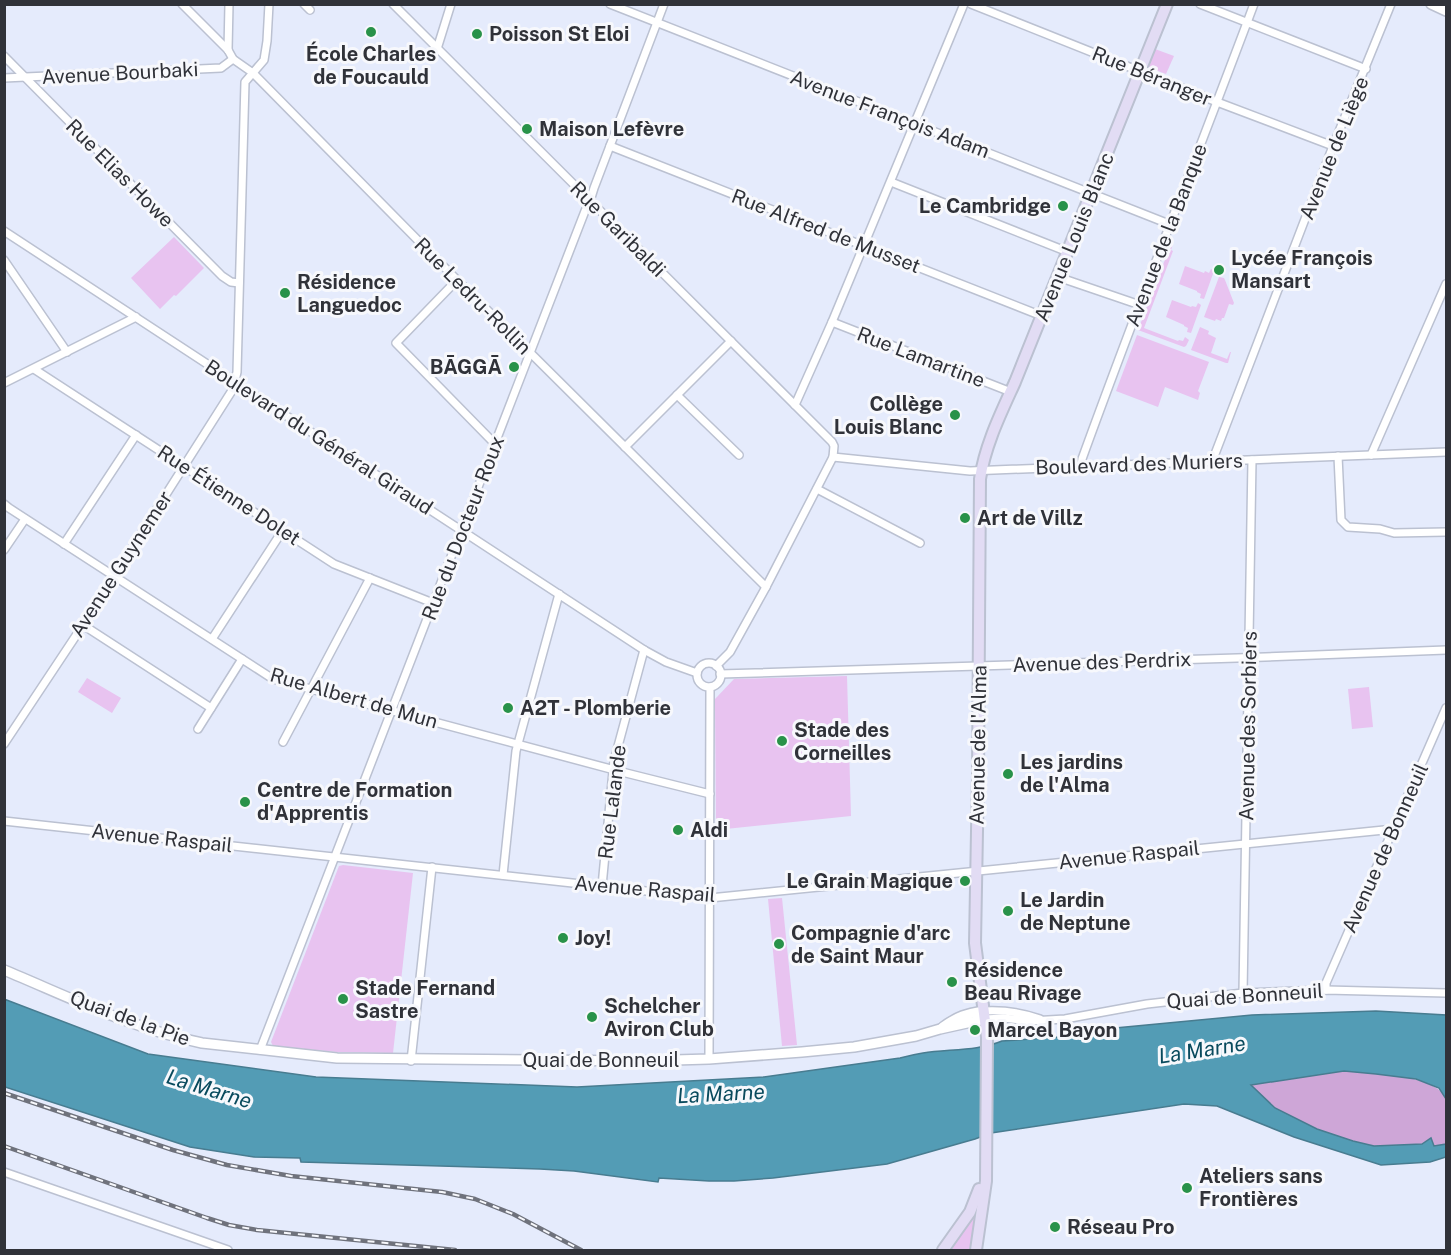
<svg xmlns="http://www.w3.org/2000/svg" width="1451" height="1255" font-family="'Public Sans',sans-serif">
	<rect width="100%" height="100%" fill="#e5ebfc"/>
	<g fill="#e8c3f0">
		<path d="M1155,49L1174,56L1166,74L1147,67Z"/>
		<path d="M174,237L204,268L176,296L174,295L160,309L131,278Z"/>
		<path d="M1171,244H1173L1171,250L1173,251L1144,328L1178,341L1179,340L1183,341L1185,337L1189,340L1186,346L1184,347L1138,330Z"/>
		<path d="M1185,266L1204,273L1205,271L1209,273L1211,269L1214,271L1204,299L1200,298L1201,294L1197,292V291L1179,284Z"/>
		<path d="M1219,277L1224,278L1225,280L1234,303L1233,305L1229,304L1224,318H1222L1221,321L1216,319L1215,321L1204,317Z"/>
		<path d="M1172,300L1191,307L1192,306L1196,307L1198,303L1201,305L1191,333L1187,332L1188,328L1184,326V325L1166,317Z"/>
		<path d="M1200,327L1209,331L1208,334L1216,338L1211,353L1227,359L1230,352H1231L1228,363H1226L1191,350Z"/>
		<path d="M1137,335L1209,362L1198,391L1200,393L1198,400L1165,387L1158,407L1116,391Z"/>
		<path d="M847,676L851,816L716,830L715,699L734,679Z"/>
		<path d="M87,678L121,698L112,713L78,692Z"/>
		<path d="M1369,687L1373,727L1352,729L1348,689Z"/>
		<path d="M343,865L413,873L393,1053L337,1052L273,1046L271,1042L339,866Z"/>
		<path d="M782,898L797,1045L782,1046L768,899Z"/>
		<path d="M976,1212L970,1250H950Z"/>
	</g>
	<path fill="#cea6d7" d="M1344,1071C1368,1073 1434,1074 1445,1097C1449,1104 1446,1134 1446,1144L1434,1146L1430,1139L1422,1144L1374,1146L1353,1141L1317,1129L1275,1108L1250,1085Z"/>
	<path fill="#539cb5" stroke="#487c90" stroke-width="1.5" d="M4,999L148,1054L316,1077L577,1087L764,1077L900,1058C908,1056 916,1054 923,1053C949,1049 978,1051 1002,1041L1076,1036L1115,1028L1252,1015L1376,1011L1446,1015V1099L1439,1088L1416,1079L1376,1074L1344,1071L1251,1085L1275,1108L1317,1129L1353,1141L1374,1146L1422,1144L1431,1138L1434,1146L1446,1144V1142V1157L1430,1162L1381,1165L1294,1137L1217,1106L1184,1104L991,1133L975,1139L887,1164L773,1178L734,1181H709L659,1178L658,1182L574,1171L540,1169L301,1162L300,1158L254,1157L190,1147L5,1087Z"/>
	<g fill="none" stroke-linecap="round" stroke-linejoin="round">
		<g stroke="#bbc1d1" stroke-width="10">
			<g id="minor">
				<path d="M182,4L228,50L233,59L253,73L457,280L766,587"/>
				<path d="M304,4L310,10"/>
				<path d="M393,4L832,442L834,446L833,457L766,587L730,652L716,666"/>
				<path d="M610,4L1169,224"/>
				<path d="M971,4L1217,102L1333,146"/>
				<path d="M1200,4L1366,69"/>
				<path d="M437,49L451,4"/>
				<path d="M228,50L229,4"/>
				<path d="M4,56L222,276L231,282L239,283"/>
				<path d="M4,78L221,68L233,59"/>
				<path d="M610,146L1042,316"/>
				<path d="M891,182L1068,252"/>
				<path d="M4,231L644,650L666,662L697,673"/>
				<path d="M4,260L67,352"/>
				<path d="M1058,277L1140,305"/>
				<path d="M457,280L396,343L495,444"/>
				<path d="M832,322L1011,392"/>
				<path d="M34,369L334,564L433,603"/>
				<path d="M4,383L136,317"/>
				<path d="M677,395L739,455"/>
				<path d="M795,405L832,322L964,4"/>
				<path d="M625,447L731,341"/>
				<path d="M1371,455L1446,284"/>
				<path d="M1338,456L1341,520L1348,527L1380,529L1394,533L1446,532"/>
				<path d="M833,457L970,471L1446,452"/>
				<path d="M1215,461V454L1333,146L1391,4"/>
				<path d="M1081,466L1082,459C1137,307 1197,156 1254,4"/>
				<path d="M817,489L920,543"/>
				<path d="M4,504L9,508L273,679L622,772L710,794"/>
				<path d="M64,544L136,435"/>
				<path d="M4,550L25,519"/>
				<path d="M83,625L211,708"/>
				<path d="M212,639L283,530"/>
				<circle cx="709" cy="675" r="12"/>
				<path d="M720,674L1237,658L1446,650"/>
				<path d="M198,729L242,659"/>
				<path d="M283,742L370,578"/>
				<path d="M4,744L83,625L233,389L237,372L245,82L264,60L267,41L269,4"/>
				<path d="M4,821L710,898L1394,829"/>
				<path d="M503,875L516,751L559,594"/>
				<path d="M602,886L614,761L644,650"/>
				<path d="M1326,990V983L1446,708"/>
				<path d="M1243,993L1252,460"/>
				<path d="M984,1011C1004,1010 1021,1012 1040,1019"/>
				<path d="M985,1019L1003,1018L1031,1021L1065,1019L1147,1004L1243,993L1326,990L1446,993"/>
				<path d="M260,1050L585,211L590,201L594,188L664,4"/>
				<path d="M709,1059L710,687"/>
				<path d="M411,1061L432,867"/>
				<path d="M4,1172L228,1250"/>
			</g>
		</g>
		<g stroke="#bbc1d1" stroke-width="12">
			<g id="tertiary">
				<path d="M1431,4L1446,11"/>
				<path d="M4,970C69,997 133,1029 202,1043L337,1058L640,1061L709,1059L802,1052L854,1047L916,1036L940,1029L985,1019"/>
				<path d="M943,1027C958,1016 966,1014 984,1011"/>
			</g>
		</g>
		<g stroke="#bbc1d1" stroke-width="14">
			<g id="secondary">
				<path d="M943,1250L970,1212L979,1189"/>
				<path d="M976,1250L986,1181L987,1037L975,943L978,775L980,479C985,445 1001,413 1015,382L1167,4"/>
			</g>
		</g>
		<use href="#minor" stroke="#fff" stroke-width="7"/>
		<use href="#tertiary" stroke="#fff" stroke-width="9"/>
		<use href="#secondary" stroke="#e2dcf4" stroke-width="10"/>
		<g stroke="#6f727c" stroke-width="4.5">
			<g id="rail">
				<path d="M4,1093L173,1150L227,1165L291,1176L442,1192L475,1199L513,1214L581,1250"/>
				<path d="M4,1146L207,1218L229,1225L257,1230L455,1250"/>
			</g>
		</g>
		<use href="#rail" stroke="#f7f8fc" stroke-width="2" stroke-dasharray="7" stroke-linecap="butt"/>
	</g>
	<g fill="#299249" stroke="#f7f8fc" stroke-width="2">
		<circle cx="371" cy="32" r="6"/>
		<circle cx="477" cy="34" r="6"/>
		<circle cx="527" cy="129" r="6"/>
		<circle cx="1063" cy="206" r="6"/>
		<circle cx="1219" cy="270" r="6"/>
		<circle cx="285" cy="293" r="6"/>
		<circle cx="514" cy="367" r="6"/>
		<circle cx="955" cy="415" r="6"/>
		<circle cx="965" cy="518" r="6"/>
		<circle cx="508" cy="708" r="6"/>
		<circle cx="782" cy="741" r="6"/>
		<circle cx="1008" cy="774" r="6"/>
		<circle cx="245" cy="802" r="6"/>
		<circle cx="678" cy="830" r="6"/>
		<circle cx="965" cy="881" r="6"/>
		<circle cx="1008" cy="911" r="6"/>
		<circle cx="563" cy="938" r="6"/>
		<circle cx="779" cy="944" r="6"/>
		<circle cx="952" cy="982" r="6"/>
		<circle cx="343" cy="999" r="6"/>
		<circle cx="592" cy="1017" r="6"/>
		<circle cx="975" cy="1030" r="6"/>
		<circle cx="1187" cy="1188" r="6"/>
		<circle cx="1055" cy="1227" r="6"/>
	</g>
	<g text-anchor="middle" stroke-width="6" stroke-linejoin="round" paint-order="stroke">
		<g font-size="20" font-weight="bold" fill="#303239" stroke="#f7f8fc" text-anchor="start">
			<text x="489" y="41">Poisson St Eloi</text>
			<text x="371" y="61" text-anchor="middle">École Charles<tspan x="371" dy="23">de Foucauld</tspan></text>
			<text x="539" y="136">Maison Lefèvre</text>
			<text x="1051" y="213" text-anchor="end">Le Cambridge</text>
			<text x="1231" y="265">Lycée François<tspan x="1231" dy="23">Mansart</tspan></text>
			<text x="297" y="289">Résidence<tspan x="297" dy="23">Languedoc</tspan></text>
			<text x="502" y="374" text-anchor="end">BĀGGĀ</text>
			<text x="943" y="411" text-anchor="end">Collège<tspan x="943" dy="23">Louis Blanc</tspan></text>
			<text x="977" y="525">Art de Villz</text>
			<text x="520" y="715">A2T - Plomberie</text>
			<text x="794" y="737">Stade des<tspan x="794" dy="23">Corneilles</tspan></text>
			<text x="1020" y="769">Les jardins<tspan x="1020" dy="23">de l'Alma</tspan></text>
			<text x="257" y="797">Centre de Formation<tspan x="257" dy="23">d'Apprentis</tspan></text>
			<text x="690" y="837">Aldi</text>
			<text x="953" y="888" text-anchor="end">Le Grain Magique</text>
			<text x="1020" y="907">Le Jardin<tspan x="1020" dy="23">de Neptune</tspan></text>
			<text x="791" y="940">Compagnie d'arc<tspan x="791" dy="23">de Saint Maur</tspan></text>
			<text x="575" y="945">Joy!</text>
			<text x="964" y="977">Résidence<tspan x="964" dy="23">Beau Rivage</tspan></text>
			<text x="355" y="995">Stade Fernand<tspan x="355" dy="23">Sastre</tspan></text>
			<text x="604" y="1013">Schelcher<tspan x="604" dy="23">Aviron Club</tspan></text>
			<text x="987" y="1037">Marcel Bayon</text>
			<text x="1199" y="1183">Ateliers sans<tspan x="1199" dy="23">Frontières</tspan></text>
			<text x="1067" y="1234">Réseau Pro</text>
		</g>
		<g font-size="20" fill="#303239" stroke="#f7f8fc">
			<text transform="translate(120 73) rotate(-3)" y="7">Avenue Bourbaki</text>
			<text transform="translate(1152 76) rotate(22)" y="7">Rue Béranger</text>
			<text transform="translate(890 114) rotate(21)" y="7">Avenue François Adam</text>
			<text transform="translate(1334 148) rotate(-68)" y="7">Avenue de Liège</text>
			<text transform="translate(120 173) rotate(45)" y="7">Rue Elias Howe</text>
			<text transform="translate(618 229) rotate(45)" y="7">Rue Garibaldi</text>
			<text transform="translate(826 231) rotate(21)" y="7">Rue Alfred de Musset</text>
			<text transform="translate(1166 235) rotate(-69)" y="7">Avenue de la Banque</text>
			<text transform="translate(1074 237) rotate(-68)" y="7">Avenue Louis Blanc</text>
			<text transform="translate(473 296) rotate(45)" y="7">Rue Ledru-Rollin</text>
			<text transform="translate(921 357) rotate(21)" y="7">Rue Lamartine</text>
			<text transform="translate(319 437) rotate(33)" y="7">Boulevard du Général Giraud</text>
			<text transform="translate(1139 464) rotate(-2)" y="7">Boulevard des Muriers</text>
			<text transform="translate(229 495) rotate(33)" y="7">Rue Étienne Dolet</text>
			<text transform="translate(463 528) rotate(-69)" y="7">Rue du Docteur Roux</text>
			<text transform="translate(121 564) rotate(-57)" y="7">Avenue Guynemer</text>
			<text transform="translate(1102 662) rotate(-2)" y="7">Avenue des Perdrix</text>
			<text transform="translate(354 698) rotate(16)" y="7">Rue Albert de Mun</text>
			<text transform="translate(1248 726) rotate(-89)" y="7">Avenue des Sorbiers</text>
			<text transform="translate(978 745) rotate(-89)" y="7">Avenue de l'Alma</text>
			<text transform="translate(612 802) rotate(-83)" y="7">Rue Lalande</text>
			<text transform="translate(162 838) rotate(6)" y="7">Avenue Raspail</text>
			<text transform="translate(1385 848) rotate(-66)" y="7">Avenue de Bonneuil</text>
			<text transform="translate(1129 855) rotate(-6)" y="7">Avenue Raspail</text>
			<text transform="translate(645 889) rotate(5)" y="7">Avenue Raspail</text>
			<text transform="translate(1245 996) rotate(-4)" y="7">Quai de Bonneuil</text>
			<text transform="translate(130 1018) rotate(20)" y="7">Quai de la Pie</text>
			<text x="601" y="1067">Quai de Bonneuil</text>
		</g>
		<g font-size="21" font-style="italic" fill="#094a5d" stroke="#f7f8fc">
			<text transform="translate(1202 1050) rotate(-9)" y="7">La Marne</text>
			<text transform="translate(209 1089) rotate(17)" y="7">La Marne</text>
			<text transform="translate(721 1094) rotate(-3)" y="7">La Marne</text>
		</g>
	</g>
	<rect width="1451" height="1255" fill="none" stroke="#303239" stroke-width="12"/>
</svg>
